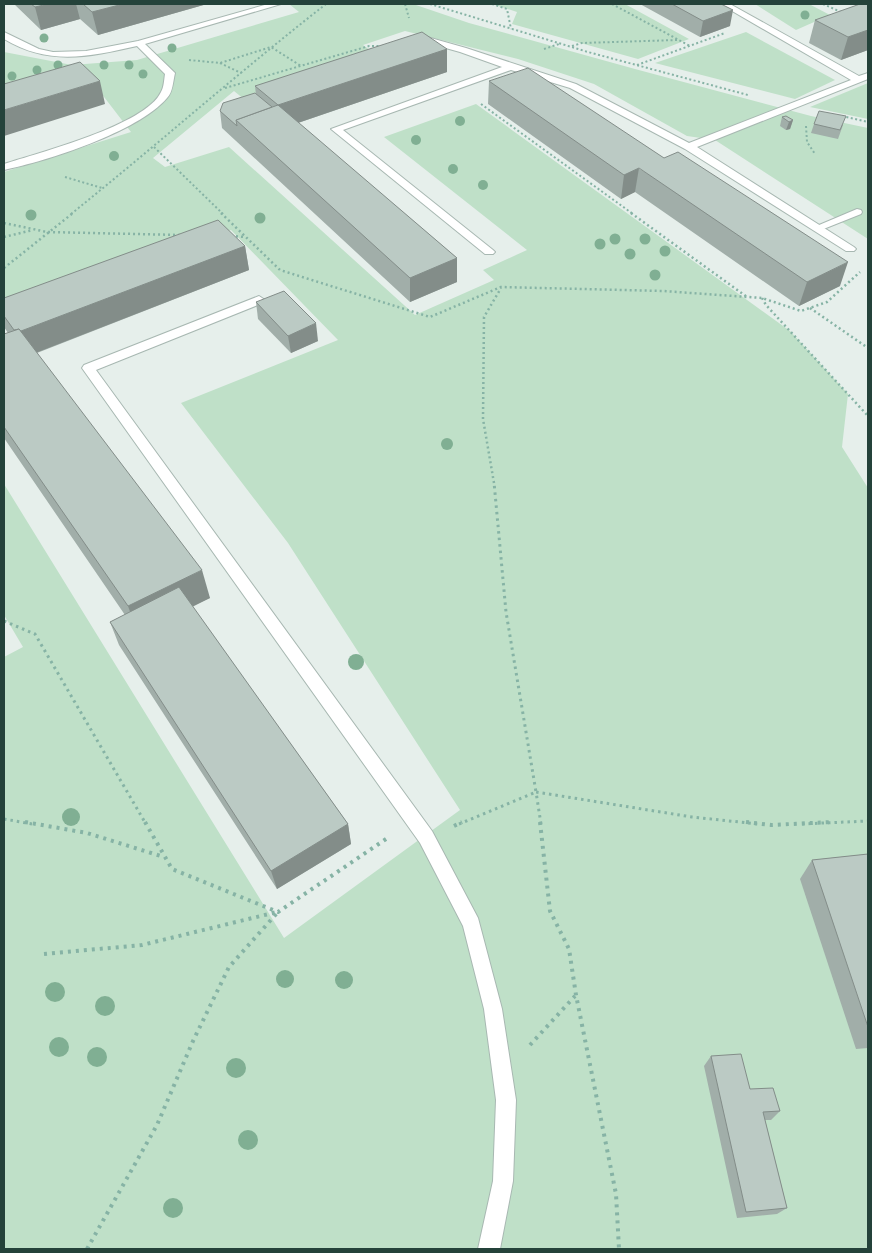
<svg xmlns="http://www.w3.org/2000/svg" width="872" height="1253" font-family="Rubik,sans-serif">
	<rect width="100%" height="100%" fill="#e6efeb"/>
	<g fill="#bfe0c8">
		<path d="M289,4H413L469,23L635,69L811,116L868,128V239L715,140L687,136L594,84L518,59L405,31L363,45L385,61L250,104L234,91L153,158L165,167L229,147L415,315L494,280L483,270L527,250L384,137L476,104L790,331L848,394L842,447L868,488V1249H4V657L23,647L4,615V484L284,938L460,810L288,543L181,403L338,340L231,230L4,318V172L131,132L91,80L4,106V52L72,65L137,60L299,12Z"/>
		<path d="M492,4H625L689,39L638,59L512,24L517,12Z"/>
		<path d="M755,4H809L830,15L796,30Z"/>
		<path d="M746,32L835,80L795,99L655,63Z"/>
		<path d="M868,83V119L810,107Z"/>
	</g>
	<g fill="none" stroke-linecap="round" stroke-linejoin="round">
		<g stroke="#a8b8b2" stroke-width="2">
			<path id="lane" d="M857,209L861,210L862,212L861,214L821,230L817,231L812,228Z"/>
		</g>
		<g stroke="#a8b8b2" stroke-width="2">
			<g id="street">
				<path d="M268,4H281L145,44L175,73C173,81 173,92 167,98C138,132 47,161 4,170V164C38,153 146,125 161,92C164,87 164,80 165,74L137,46C88,57 49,66 4,39V32L39,49L53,52L86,51L138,41Z"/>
				<path d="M720,4H730L859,76L868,73V79L697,147L854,247L856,249L854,251H846L685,149L570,88L511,70L343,130L493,250L495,252L493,254H485L331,129L502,67L460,52L417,40L416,38L420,35L466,48L576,84L689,143L851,80Z"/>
				<path d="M259,296L265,300L263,303L96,370L432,831L478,918L502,1009L516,1100L513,1181L500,1249H478L493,1181L496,1100L484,1009L463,926L420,843L82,368L84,365Z"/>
			</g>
		</g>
		<g stroke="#86b3a5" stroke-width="2" stroke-dasharray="2 2.5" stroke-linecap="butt">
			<path d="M405,4L409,18"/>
			<path d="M430,4L588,52L748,95"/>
			<path d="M492,4L507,9L511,29"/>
			<path d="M612,4L690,46"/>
			<path d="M823,4L841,12"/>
			<path d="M572,46L582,43L678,40"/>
			<path d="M544,49L559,44"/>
			<path d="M189,60L220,63L271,47L301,66"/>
			<path d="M220,63L241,73"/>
			<path d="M637,65L725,33"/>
			<path d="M225,88L369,46H383"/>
			<path d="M481,104L633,214"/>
			<path d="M842,116L868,122"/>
			<path d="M806,126L807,142L815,154"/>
			<path d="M154,147L223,214"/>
			<path d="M65,177L102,188"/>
			<path d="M71,214C157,145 239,72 326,4"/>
		</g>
		<g stroke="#86b3a5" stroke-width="2.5" stroke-dasharray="2 3" stroke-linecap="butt">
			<path d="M221,213L280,270L430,317L501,287L663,291L762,298L801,311L827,302L860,272"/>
			<path d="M631,213L747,297"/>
			<path d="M4,223L47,232L180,235"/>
			<path d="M231,236L245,237"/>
			<path d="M4,237L33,230"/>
			<path d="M4,268L73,213"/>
			<path d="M762,298L766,305L868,416"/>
			<path d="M810,308L868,348"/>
			<path d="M494,483L483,419L484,317L501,288"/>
		</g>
		<g stroke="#86b3a5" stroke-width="3" stroke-dasharray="2.5 4" stroke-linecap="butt">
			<path d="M4,621L35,634L146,824"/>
			<path d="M4,819L32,824"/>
			<path d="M459,824L536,792L506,612L494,482"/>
			<path d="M541,824L536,792L692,817L758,824"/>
			<path d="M802,824L868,821"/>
		</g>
		<g stroke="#86b3a5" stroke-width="4" stroke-dasharray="3 5" stroke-linecap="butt">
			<path d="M25,822L87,833L164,857"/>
			<path d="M145,822L172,869L278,912L389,837"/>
			<path d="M540,822L550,911L569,949L576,995L616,1194L619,1249"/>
			<path d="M746,822L771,825L832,822"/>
			<path d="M454,826L462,822"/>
			<path d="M44,954L142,945L277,912"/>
			<path d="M530,1045L575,996"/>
			<path d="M87,1249L157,1125L193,1041L229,967L278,912"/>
		</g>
		<use href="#lane" fill="#fff" fill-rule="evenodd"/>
		<use href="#street" fill="#fff" fill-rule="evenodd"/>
	</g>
	<g fill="#80af93">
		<circle cx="805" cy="15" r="4.5"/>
		<circle cx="44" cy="38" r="4.5"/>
		<circle cx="172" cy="48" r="4.5"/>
		<circle cx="58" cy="65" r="4.5"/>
		<circle cx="104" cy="65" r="4.5"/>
		<circle cx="129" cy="65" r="4.5"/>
		<circle cx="37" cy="70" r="4.5"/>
		<circle cx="143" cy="74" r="4.5"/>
		<circle cx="12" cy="76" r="4.5"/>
		<circle cx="460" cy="121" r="5"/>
		<circle cx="416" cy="140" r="5"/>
		<circle cx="114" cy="156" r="5"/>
		<circle cx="453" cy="169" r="5"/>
		<circle cx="483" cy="185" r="5"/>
		<circle cx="31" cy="215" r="5.5"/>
		<circle cx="260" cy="218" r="5.5"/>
		<circle cx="615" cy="239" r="5.5"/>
		<circle cx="645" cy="239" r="5.5"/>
		<circle cx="600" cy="244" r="5.5"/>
		<circle cx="665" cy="251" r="5.5"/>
		<circle cx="630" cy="254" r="5.5"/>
		<circle cx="655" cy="275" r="5.5"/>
		<circle cx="447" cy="444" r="6"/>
		<circle cx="356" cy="662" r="8"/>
		<circle cx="71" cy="817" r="9"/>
		<circle cx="285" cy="979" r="9"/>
		<circle cx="344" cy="980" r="9"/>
		<circle cx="55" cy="992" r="10"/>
		<circle cx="105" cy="1006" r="10"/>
		<circle cx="59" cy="1047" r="10"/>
		<circle cx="97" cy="1057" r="10"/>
		<circle cx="236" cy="1068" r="10"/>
		<circle cx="248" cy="1140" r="10"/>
		<circle cx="173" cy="1208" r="10"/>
	</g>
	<g fill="#a1aea9">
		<path d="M14,4H207L98,35L80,19L41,30Z"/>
		<path d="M640,4H721L730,26L700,37Z"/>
		<path d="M868,4V50L841,60L809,43L815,20Z"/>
		<path d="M447,49V72L298,123L457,258V282L410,302L222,128L220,111L256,95L255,86Z"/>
		<path d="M489,81L840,286L799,306L635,192L621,199L488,104Z"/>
		<path d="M782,117L793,120L790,129L786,130L780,126Z"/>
		<path d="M814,124L843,125L838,139L811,133Z"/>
		<path d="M245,246L249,270L37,353L210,598L192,606L348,824L351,844L277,889L119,645L110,622L125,615L4,438V334L8,333L4,327V298Z"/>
		<path d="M256,302L318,341L291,353L258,319Z"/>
		<path d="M868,854V1048L856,1049L800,879L812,860Z"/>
		<path d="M711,1056L750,1089L780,1111L771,1120H765L787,1208L777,1214L737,1218L704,1066Z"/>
	</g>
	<g fill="#838d89">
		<path d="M48,4H76L80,19L41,30L35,7Z"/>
		<path d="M123,4H207L98,35L92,12Z"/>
		<path d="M733,10L730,26L700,37L703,21Z"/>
		<path d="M868,30V50L841,60L848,37Z"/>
		<path d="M447,49V72L280,129L278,105Z"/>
		<path d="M100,81L105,104L4,136V110Z"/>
		<path d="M793,120L790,129L786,130L789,122Z"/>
		<path d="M639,168L635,192L621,199L624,175Z"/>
		<path d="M245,246L249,270L25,357L16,333Z"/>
		<path d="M457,258V282L410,302V278Z"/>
		<path d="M848,262L840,286L799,306L807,282Z"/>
		<path d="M316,323L318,341L291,353L288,336Z"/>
		<path d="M202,570L210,598L138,634L128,606Z"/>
		<path d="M348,824L351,844L277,889L271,871Z"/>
	</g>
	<g fill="#bbcac4" stroke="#838d89">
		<path d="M31,4H48L35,7Z"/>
		<path d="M83,4H123L92,12Z"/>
		<path d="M672,4H721L733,10L703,21Z"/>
		<path d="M860,4H868V30L848,37L815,20Z"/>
		<path d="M422,32L447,49L278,105L457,258L410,278L236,120L278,105L255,86Z"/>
		<path d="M80,62L100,81L4,110V84Z"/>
		<path d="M528,68L664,158L678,152L848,262L807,282L639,168L624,175L489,81Z"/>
		<path d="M255,93L272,107L236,120L237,126L220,111L223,103Z"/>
		<path d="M819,111L846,116L840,130L814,124Z"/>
		<path d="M786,116L793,120L789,122L782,117Z"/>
		<path d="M218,220L245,246L21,331L19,329L14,330L4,316V298Z"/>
		<path d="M284,291L316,323L288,336L256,302Z"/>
		<path d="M19,329L202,570L128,606L4,427V334Z"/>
		<path d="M179,587L348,824L271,871L110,622Z"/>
		<path d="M868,854V1027L812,860Z"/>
		<path d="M741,1054L750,1089L773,1088L780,1111L763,1112L787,1208L746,1212L711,1056Z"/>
	</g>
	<rect width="872" height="1253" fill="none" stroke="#24423a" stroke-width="10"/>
</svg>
